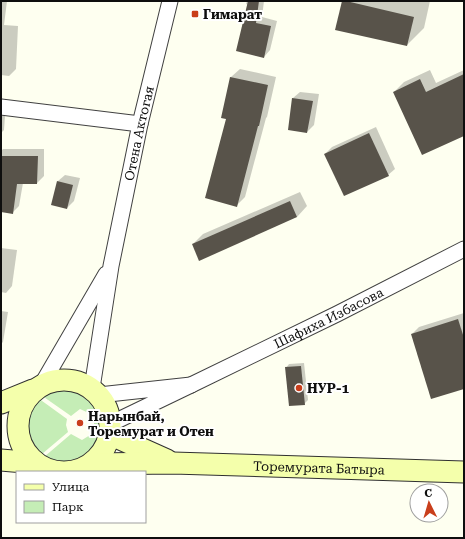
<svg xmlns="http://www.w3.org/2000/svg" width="465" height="539" font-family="'Roboto Serif',serif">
	<rect width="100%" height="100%" fill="#fefff0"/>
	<g fill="#c5edb6">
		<path d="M66,388C70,389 75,390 78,391C84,394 89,399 92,403C105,422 101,445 82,457C77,460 70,462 64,462C57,463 51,460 44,457L71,434L82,440L95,432L93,415L80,409L71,416L41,395L53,389Z"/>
		<path d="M38,398L67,419L66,425L68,432L42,454C22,437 23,418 38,398Z"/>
	</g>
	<g fill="#0003">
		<path d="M1,1H7L4,25L18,26L16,69L9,76L1,75Z"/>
		<path d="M247,1H264L262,17L277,21L270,50L264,57L248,5L246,4Z"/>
		<path d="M343,1H430L424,28L407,45Z"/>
		<path d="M240,69L276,77L267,117L266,118L245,197L236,206L227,119L231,77Z"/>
		<path d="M430,70L436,83L464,70V135L394,92L404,82Z"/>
		<path d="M300,92L319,94L314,125L307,132L293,98Z"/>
		<path d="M1,116H5L4,130L1,133Z"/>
		<path d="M376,127L395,169L388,175L325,154L332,147Z"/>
		<path d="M3,149H44V176L37,183H23L19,206L12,213L1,211V151Z"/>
		<path d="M65,175L80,178L74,201L67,208L58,181Z"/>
		<path d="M300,192L307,206L297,217L193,244L203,234Z"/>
		<path d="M1,248L17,250L12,286L6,293L1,292Z"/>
		<path d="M1,311L8,312L3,342L1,344Z"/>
		<path d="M464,313V388L412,334L419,327Z"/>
		<path d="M304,363L308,400L304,404L286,368L289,364Z"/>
	</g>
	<g fill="#58534a">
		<path d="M248,1H259L256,23L271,26L264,58L236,51Z"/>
		<path d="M342,1H346L414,17L407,46L335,30Z"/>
		<path d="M464,74V136L422,155L393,92L420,79L426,92Z"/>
		<path d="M230,77L268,85L259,126H258L237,207L205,198L226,119L221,118Z"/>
		<path d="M292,98L313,101L307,133L288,130Z"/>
		<path d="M369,133L389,176L344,196L324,154Z"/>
		<path d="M1,156H38L37,184H17L13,214L1,212Z"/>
		<path d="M57,181L73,185L67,209L51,205Z"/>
		<path d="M290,201L297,217L199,261L192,244Z"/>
		<path d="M458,319L464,338V389L431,399L411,334Z"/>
		<path d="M301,366L305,405L289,406L285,367Z"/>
	</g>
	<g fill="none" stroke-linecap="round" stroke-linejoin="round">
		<g stroke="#414141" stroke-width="17">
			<g id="street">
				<path d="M1,107L140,124"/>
				<path d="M42,384L106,274"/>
				<path id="s1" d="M191,385L337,314L464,249"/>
				<path id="s2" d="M92,388L111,266L140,124L170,1"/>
				<path d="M99,395L191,385L110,424"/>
			</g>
		</g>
		<g stroke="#303030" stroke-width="23">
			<g id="secondary">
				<circle cx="64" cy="426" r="46"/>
				<path d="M1,403L33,390"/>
				<path d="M109,434L167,460"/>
				<path d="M1,460L36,463"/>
				<path id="s3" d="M91,464L173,463L464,472"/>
			</g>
		</g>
		<use href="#street" stroke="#fff" stroke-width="15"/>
		<use href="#secondary" stroke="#f4ffab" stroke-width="21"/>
	</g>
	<g fill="#c93e1c" stroke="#fff" stroke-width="1.5">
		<rect x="191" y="10" width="8" height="8" rx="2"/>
		<circle cx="299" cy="388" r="4"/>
		<circle cx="80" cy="423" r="4"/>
	</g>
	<g text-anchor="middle" stroke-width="4" stroke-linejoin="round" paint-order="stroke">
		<g font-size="13" font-weight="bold" fill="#0e0e0e" stroke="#fff" text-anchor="start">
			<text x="203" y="19">Гимарат</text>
			<text x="307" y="393">НУР-1</text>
			<text x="88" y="421">Нарынбай,<tspan x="88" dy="15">Торемурат и Отен</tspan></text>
		</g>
		<g font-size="13" fill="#0e0e0e" stroke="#fff">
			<text dy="5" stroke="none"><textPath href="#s2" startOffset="259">Отена Актогая</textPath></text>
			<text dy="5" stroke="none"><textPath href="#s1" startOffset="153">Шафиха Избасова</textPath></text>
			<text dy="5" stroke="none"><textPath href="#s3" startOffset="228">Торемурата Батыра</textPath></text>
		</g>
	</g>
	<rect width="465" height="539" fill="none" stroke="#0e0e0e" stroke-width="4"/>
	<rect x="16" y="471" width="130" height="52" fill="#ffffff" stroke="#9f9f9f"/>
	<rect x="24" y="484" width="20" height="6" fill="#f4ffab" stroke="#9f9f9f"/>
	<text x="52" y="491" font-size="12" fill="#0e0e0e">Улица</text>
	<rect x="24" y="501" width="20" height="12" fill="#c5edb6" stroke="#9f9f9f"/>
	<text x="52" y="511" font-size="12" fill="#0e0e0e">Парк</text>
	<g transform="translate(429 503) rotate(355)"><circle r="19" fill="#ffffff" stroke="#9f9f9f"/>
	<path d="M0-3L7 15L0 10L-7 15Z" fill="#c93e1c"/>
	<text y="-6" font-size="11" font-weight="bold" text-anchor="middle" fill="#0e0e0e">С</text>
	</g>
</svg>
